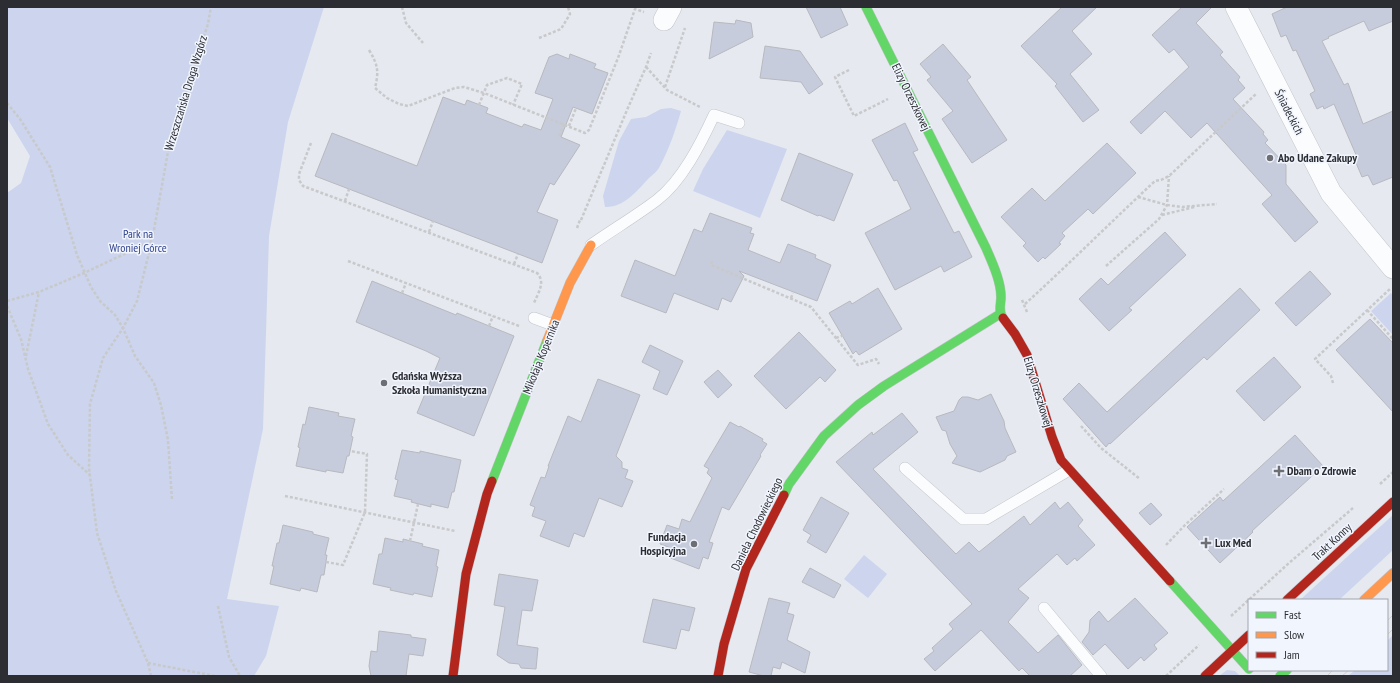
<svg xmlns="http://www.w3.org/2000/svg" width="1400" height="683" font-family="'PT Sans Narrow',sans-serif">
	<rect width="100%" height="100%" fill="#e6e9f0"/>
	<g fill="#ccd5ed">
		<path d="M7,7H324L288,122L269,236L263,429L227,599L279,606L266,656L254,676H7V193L21,183L30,156L7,118Z"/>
		<path d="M671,108L681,111C676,129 669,149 660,166C658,171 652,175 648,179C637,191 623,208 605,207L603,196L619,141L631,119L646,117L661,109Z"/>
		<path d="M727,130L787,149L760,218L693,191L703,169Z"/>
		<path d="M1391,293L1393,296V335L1371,311Z"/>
		<path d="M1393,515V550L1339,600H1300Z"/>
		<path d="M864,555L887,574L868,598L844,579Z"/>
		<path d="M1393,635V676H1348L1355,670H1387V641Z"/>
		<path d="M1227,670L1235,671L1240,676H1219Z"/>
	</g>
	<g fill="#c7ccdc" stroke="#b7b9be">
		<path d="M806,7H840L848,25L821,38Z"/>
		<path d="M1062,7H1097L1072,31L1092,54L1070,74L1099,110L1083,122L1055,86L1057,84L1021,46Z"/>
		<path d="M1182,7H1212L1196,23L1223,52L1220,55L1240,77L1238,80L1245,88L1233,99L1264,132L1263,134L1268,140L1265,143L1286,165V184L1318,222L1295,242L1262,204L1272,195L1207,123L1191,138L1165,111L1141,134L1130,122L1189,67L1174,49L1169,53L1152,35Z"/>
		<path d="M1287,7H1393V21L1369,31L1364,21L1328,37L1329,38L1322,41L1344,85L1348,83L1363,124L1393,111V177L1373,185L1368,175L1362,177L1354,158L1357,157L1334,104L1324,109L1323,106L1317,109L1310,94L1315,91L1296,50L1293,51L1286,35L1281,37L1272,14Z"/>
		<path d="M736,20L751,23L753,37L709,59L714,22L735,24Z"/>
		<path d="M943,44L971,77L967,80L1007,140L972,163L942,119L953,111L927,80L931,77L920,64Z"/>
		<path d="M765,46L800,51L823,84L809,94L801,82L760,78Z"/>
		<path d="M557,54L569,59L570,54L596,64L594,68L608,73L592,114L573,107L561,137L580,145L554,185L550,183L537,212L558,220L542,263L315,176L332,133L417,166L443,97L465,105L467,100L488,108L486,113L522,127L524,124L541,130L553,99L535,93L549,57Z"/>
		<path d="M905,123L918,150L913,152L954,233L959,231L972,257L944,272L941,266L895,290L865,233L911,209L897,180L894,181L872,140Z"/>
		<path d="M1107,143L1136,173L1093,214L1088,209L1062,233L1065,236L1059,243L1061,244L1045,259L1043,257L1038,262L1023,246L1026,243L1001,217L1032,188L1045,201Z"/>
		<path d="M799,153L853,174L834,221L819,215L818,216L781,200Z"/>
		<path d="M710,213L752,228L750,233L754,234L748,250L780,263L788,244L816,255L815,258L831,265L817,301L739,271L744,276L731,302L722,298L718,310L674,293L666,313L621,296L635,260L675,276L694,229L702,232Z"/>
		<path d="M1165,232L1186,255L1129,308L1132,310L1109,331L1079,299L1101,278L1108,285Z"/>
		<path d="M1310,271L1331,294L1296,326L1275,303Z"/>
		<path d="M372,281L456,315L457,313L514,336L474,436L417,413L440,358L426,351L356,322Z"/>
		<path d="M878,288L902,329L859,355L856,351L853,354L829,313L850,301L852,304Z"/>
		<path d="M1240,288L1260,310L1207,360L1204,357L1110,444L1109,443L1106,447L1063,399L1079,383L1107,412Z"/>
		<path d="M1370,319L1393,343V412L1336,350Z"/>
		<path d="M799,332L836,370L825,382L820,377L786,409L754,376Z"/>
		<path d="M650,345L683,361L667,395L653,389L660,371L642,362Z"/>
		<path d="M1274,357L1301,387L1264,421L1236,391Z"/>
		<path d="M718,370L732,385L718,398L704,382Z"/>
		<path d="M598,379L640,395L616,456L622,462V468L628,470L625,478L633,481L622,507L599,498L584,537L574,533L569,547L540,536L546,521L532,516L535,507L530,505L541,477L545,478L549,466H548L568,416L581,422Z"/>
		<path d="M991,394L1004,421L1005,428L1016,452L1007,456L1005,460L980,472L952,463L957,456L950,444L946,431L942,430L936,417L954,411L959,400L962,397H968L978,400Z"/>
		<path d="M309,407L339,413L338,416L355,419L351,436L353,437L349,456H347L343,473L326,470V472L296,466L300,448L298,447L303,424L305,425Z"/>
		<path d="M902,413L918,432L873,469L956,554L969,542L979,552L1024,516L1030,525L1055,502L1060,509L1068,502L1083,520L1078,526L1095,545L1077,561L1075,558L1067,565L1057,554L1018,589L1029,598L1008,622L1038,653L1058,635L1082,665L1070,676H1030L1022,668L1019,671L981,630L935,671L924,659L934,651L932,648L953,629L949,624L972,604L836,462L872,432L873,435Z"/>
		<path d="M730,422L739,427L740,426L763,439L762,441L767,444L760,455L761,456L729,510L722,507L709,542L713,543L708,559L703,557L699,569L668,557L671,548L660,544L667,525L679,529L682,519L690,522L712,478L707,473L709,469L704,466Z"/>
		<path d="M1295,435L1323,466L1252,531L1253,532L1220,563L1187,527L1220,497L1223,501Z"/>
		<path d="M402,450L420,453V451L461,460L454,492H452L448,508L431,504V507L411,502L412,500L394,496L398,480L395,479Z"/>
		<path d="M821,497L849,513L826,553L807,542L811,535L803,530Z"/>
		<path d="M1151,503L1162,515L1150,525L1139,513Z"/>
		<path d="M283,525L313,532V534L329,538L325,555H327L324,575H321L317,592L301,588L300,591L270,584L274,566H272L277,543H279Z"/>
		<path d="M385,538L403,542V539L423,544L422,546L439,550L436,566L438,567L432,597L414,593L413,595L390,590L391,588L373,584L379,554H382Z"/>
		<path d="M810,568L841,585L834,598L802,582Z"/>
		<path d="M499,574L538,580L532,611L522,610L517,645L538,648L536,669L521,668L519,664L509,663L497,655L505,607L494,605Z"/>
		<path d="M769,598L790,603L787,613L794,615L787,640L810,652L805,673L782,662L780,669L773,667L771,676H764L749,672Z"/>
		<path d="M1135,598L1168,633L1154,645L1157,649L1144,661L1141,657L1128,669L1105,644L1093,655L1082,642L1089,632L1090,620L1099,611L1108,622Z"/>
		<path d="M653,599L695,608L689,631L681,629L676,649L643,642Z"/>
		<path d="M379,631L411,635V637L426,639L423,656L409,654L406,676H371L369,666L371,651L377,652Z"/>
	</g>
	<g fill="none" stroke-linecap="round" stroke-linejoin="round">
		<g stroke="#c3c5ca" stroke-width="12">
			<g id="lane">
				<path d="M591,245C612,230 636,216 657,200C682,181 701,143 714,115L739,123"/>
				<path d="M534,318L553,325"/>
				<path d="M905,468L963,519H986L1069,470"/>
				<path d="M1044,608L1101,676"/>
			</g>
		</g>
		<g stroke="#c3c5ca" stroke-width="22">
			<g id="street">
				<path d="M1236,7L1331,193L1393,268"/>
				<path d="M664,20L671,7"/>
			</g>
		</g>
		<g stroke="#c3c5ca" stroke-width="10">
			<g id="fast">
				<path d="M866,7L986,248C992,262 1001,281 1001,297C1001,304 998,312 1003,318"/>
				<path d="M492,481L547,341"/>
				<path d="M784,495L789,484L824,436L858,405L884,386L1000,314"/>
				<path d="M1170,581L1249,669"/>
				<path d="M1280,676L1287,670"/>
			</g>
		</g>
		<g stroke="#c3c5ca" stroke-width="10">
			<g id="slow">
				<path d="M547,341L570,283L591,245"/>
				<path d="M1364,600L1393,573"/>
			</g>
		</g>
		<g stroke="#c3c5ca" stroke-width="10">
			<g id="jam">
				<path d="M1003,318L1015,334L1027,355L1052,437L1061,460L1170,581"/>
				<path d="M1287,600L1393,502"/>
				<path d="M453,676L466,574L487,494L492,481"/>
				<path d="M718,676L724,644L746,569L784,495"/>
				<path d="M1205,676L1249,635"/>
			</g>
		</g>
		<g stroke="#c8c9cb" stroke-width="2.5" stroke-dasharray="3 2" stroke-linecap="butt">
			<path d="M402,7L406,23L423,43"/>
			<path d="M539,38L561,29L570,14L568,7"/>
			<path d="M369,50C378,65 379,71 375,88L387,98L399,104L408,106L455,88L464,87L484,93L585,133L589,130L618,58L635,9L644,12"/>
			<path d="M646,67L667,90L700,107"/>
			<path d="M849,70L835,77L854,116L888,99"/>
			<path d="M665,87L685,28"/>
			<path d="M7,103L20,119L50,167L77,255L91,287L100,301L115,315L123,328L135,356L154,383L161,405L168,440L172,500"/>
			<path d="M479,105L487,85L507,78L522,84L513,105"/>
			<path d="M569,126L576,108"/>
			<path d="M559,136L564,124"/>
			<path d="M311,143L299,174V180L303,186L537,273C546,282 538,293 534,303"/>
			<path d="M1138,197L1167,205L1182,207L1217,204"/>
			<path d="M345,201L349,189"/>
			<path d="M1162,215L1194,207"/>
			<path d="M581,220L627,110L646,67L651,53"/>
			<path d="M577,228L580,220"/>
			<path d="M429,232L433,221"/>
			<path d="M348,261L519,326"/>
			<path d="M712,261L711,265L811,307L857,364L858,365L876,359L879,364"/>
			<path d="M514,264L518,254"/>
			<path d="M1106,266L1159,219L1167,205L1169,176"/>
			<path d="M402,293L406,283"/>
			<path d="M791,298L793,293"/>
			<path d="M1022,300L1027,312"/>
			<path d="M7,301L39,292L84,273L152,241"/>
			<path d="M1025,304C1069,264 1111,222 1155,181L1161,180L1169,176L1257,93"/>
			<path d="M7,306L21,339L28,369L48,424L68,455L90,475"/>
			<path d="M1367,310L1393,339"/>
			<path d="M489,326L493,316"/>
			<path d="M836,338L844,335"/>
			<path d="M26,356L39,292"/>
			<path d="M1333,383L1331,376L1315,359L1391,288"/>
			<path d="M1081,426L1101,448L1140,479"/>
			<path d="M1380,484L1393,472"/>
			<path d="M285,496L455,531"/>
			<path d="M410,541L418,504"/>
			<path d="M1166,545L1185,525L1224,489"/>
			<path d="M326,562L343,565L365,512L367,454L350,451"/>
			<path d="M218,606L229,657L240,676"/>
			<path d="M1231,616L1289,563L1353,508"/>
			<path d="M148,663L215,676"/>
			<path d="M151,676L148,663L116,591L97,533L89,468L90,404L103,358L123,328L137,301L152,241L171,135L208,24L211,7"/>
			<path d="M1166,676L1199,645"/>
		</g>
		<use href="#lane" stroke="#fbfcfd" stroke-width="11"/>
		<use href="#street" stroke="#fbfcfd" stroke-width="21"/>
		<use href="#fast" stroke="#63d668" stroke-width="9"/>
		<use href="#slow" stroke="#ff974d" stroke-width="9"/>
		<use href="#jam" stroke="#b3261e" stroke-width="9"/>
		<g stroke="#d2d2d5" stroke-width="1">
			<path d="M1387,621L1393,615"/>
			<path d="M1387,635L1393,629"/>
			<path d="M1327,676L1333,670"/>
			<path d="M1342,676L1349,670"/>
		</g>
	</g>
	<g fill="#6d6f74" stroke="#f1f5fe" stroke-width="1.5">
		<circle cx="1270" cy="158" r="4"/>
		<circle cx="384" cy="383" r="4"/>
		<path d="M1277 465h4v4h4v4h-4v4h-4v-4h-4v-4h4z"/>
		<path d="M1204 537h4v4h4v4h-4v4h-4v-4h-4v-4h4z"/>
		<circle cx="694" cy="544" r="4"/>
	</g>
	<g text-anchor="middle" stroke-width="3" stroke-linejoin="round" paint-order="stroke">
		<g font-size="12" fill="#2c2d32" stroke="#f1f5fe">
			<text transform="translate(186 93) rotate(-73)" y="4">Wrzeszczańska Droga Wzgórz</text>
			<text transform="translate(911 97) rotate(64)" y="4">Elizy Orzeszkowej</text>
			<text transform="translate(1289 112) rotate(63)" y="4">Śniadeckich</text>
			<text transform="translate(541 357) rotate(-68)" y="4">Mikołaja Kopernika</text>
			<text transform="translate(1038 392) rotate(73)" y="4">Elizy Orzeszkowej</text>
			<text transform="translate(757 524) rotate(-64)" y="4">Daniela Chodowieckiego</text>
			<text transform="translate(1332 542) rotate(-43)" y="4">Trakt Konny</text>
		</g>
		<g font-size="12" font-weight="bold" fill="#2c2d32" stroke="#f1f5fe" text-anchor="start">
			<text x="1278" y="162">Abo Udane Zakupy</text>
			<text x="392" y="380">Gdańska Wyższa<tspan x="392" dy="14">Szkoła Humanistyczna</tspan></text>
			<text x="1287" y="475">Dbam o Zdrowie</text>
			<text x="686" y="541" text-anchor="end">Fundacja<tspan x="686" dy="14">Hospicyjna</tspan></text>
			<text x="1215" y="547">Lux Med</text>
		</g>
		<g font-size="12" fill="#32438d" stroke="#f1f5fe">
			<text x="138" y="238">Park na<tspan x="138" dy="14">Wroniej Górce</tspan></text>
		</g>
	</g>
	<rect width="1400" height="683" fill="none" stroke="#2c2d32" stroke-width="16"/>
	<rect x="1248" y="599" width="140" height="72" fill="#f1f5fe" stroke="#a2a5ac"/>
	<rect x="1256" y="612" width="20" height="6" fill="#63d668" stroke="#a2a5ac"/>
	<text x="1284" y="619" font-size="12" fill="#2c2d32">Fast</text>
	<rect x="1256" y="632" width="20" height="6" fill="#ff974d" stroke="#a2a5ac"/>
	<text x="1284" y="639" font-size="12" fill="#2c2d32">Slow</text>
	<rect x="1256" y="652" width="20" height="6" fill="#b3261e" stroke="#a2a5ac"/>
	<text x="1284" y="659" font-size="12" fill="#2c2d32">Jam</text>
</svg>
